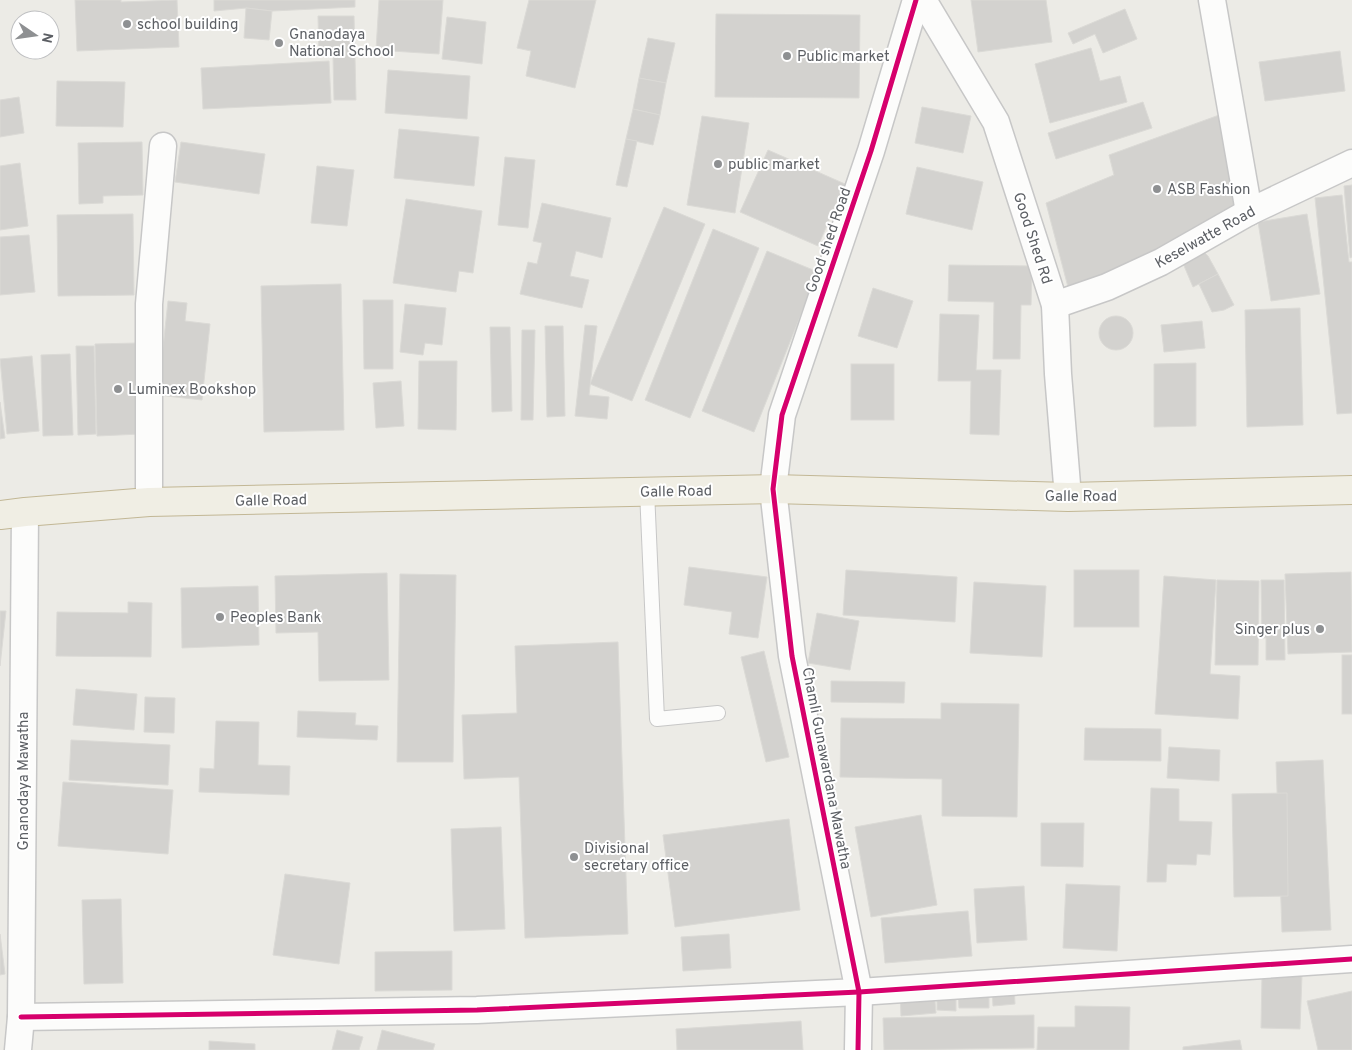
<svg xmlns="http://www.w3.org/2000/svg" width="1352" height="1050" font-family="Overpass,sans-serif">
	<rect width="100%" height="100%" fill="#ecebe6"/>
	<g fill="#d3d2cf" stroke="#dbdad6">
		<path d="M75,0H121V2L177,0L179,47L77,51Z"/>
		<path d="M214,0H355V7L272,11L246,8L214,11Z"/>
		<path d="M379,0H443L439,54L376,50Z"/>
		<path d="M529,0H596L575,88L526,76L531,51L517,48Z"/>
		<path d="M971,0H1046L1052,42L978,52Z"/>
		<path d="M246,8L272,11L269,40L244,38Z"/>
		<path d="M1125,9L1137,39L1103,53L1095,34L1073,44L1068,33Z"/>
		<path d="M716,14L860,15L859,98L715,97Z"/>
		<path d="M318,16H354L356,100H334L333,56H319Z"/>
		<path d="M447,17L486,22L482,64L442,59Z"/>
		<path d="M648,38L675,43L666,83L639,78Z"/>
		<path d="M1091,48L1100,81L1120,76L1127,102L1050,123L1035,64Z"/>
		<path d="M1340,51L1345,91L1265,101L1259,62Z"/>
		<path d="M329,61L331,103L203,109L201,68Z"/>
		<path d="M388,70L470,76L467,119L385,113Z"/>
		<path d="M639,78L666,83L660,115L633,109Z"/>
		<path d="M57,81L125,82L123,127L56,126Z"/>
		<path d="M19,97L24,133L0,137V100Z"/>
		<path d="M1143,102L1152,128L1056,159L1048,133Z"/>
		<path d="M922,107L971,116L963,153L915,143Z"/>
		<path d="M633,109L660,115L653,145L626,139Z"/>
		<path d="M1222,114L1238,210L1069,291L1046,203L1114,175L1109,155Z"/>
		<path d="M702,116L749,123L735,213L687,205Z"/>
		<path d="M399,129L479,137L474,186L394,178Z"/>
		<path d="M626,139L637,141L627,187L616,185Z"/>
		<path d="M142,142L143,195L103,196V203L79,204L78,143Z"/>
		<path d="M181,142L265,154L259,194L175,182Z"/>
		<path d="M768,150L845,184L818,246L740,212Z"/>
		<path d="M505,157L535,160L528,228L498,225Z"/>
		<path d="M20,163L28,226L0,230V166Z"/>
		<path d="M317,166L354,170L347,226L311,223Z"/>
		<path d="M917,167L983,182L972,230L906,214Z"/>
		<path d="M1352,185V257L1350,258L1344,186Z"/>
		<path d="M1342,195L1349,262H1352V413L1337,414L1315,198Z"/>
		<path d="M406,199L482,211L473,273L459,271L456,292L393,283Z"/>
		<path d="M542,203L611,218L602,258L576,251L570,276L589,280L582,308L520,294L528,262L537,264L542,243L533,241Z"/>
		<path d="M664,207L705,224L632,401L590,384Z"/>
		<path d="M133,214L134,295L58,296L57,215Z"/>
		<path d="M1307,214L1320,294L1271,301L1258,222Z"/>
		<path d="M713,229L759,248L690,418L645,400Z"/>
		<path d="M29,235L35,292L0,295V237Z"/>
		<path d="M1201,249L1208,256L1218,274L1193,287L1182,261Z"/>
		<path d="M767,251L818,272L754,432L702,411Z"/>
		<path d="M949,265L1032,266L1031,305H1021L1020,359H993L994,302L948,301Z"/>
		<path d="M1218,274L1234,305L1224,310L1212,312L1199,284Z"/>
		<path d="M341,284L344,430L264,432L261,286Z"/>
		<path d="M873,288L913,301L897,348L858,336Z"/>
		<path d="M363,300H393V369H364Z"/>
		<path d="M168,301L187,303L185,321L210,324L202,400L158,395Z"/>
		<path d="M405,304L446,308L442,345L425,343L423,355L400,352Z"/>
		<path d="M1300,308L1303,425L1247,427L1245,310Z"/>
		<path d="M940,314L979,315L976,370H1001L999,435L970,434L971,381H938Z"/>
		<circle cx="1116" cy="333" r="17"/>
		<path d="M1202,321L1205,348L1164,352L1161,325Z"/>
		<path d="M585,325L597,326L589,395L609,397L607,419L575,416Z"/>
		<path d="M545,326H563L565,416L547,417Z"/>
		<path d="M490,327H510L512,411L492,412Z"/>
		<path d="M522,330H535L533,420H521Z"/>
		<path d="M138,343L140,434L97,436L95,344Z"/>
		<path d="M76,346H94L96,434L78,435Z"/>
		<path d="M70,354L73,435L43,436L41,355Z"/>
		<path d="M32,356L39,431L7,434L0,359Z"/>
		<path d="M419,361H457L456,430L418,429Z"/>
		<path d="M1196,363V426L1154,427V364Z"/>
		<rect x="851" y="364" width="43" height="56"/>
		<path d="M401,381L404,426L376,428L373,383Z"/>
		<path d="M0,402L5,438L0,439Z"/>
		<path d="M689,567L767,577L758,638L729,634L732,612L684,605Z"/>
		<path d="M846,570L957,577L955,622L843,615Z"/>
		<rect x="1074" y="570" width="65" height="57"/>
		<path d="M1351,572L1352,652L1288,654L1285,574Z"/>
		<path d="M387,573L389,680L319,681L318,632L276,633L275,576Z"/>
		<path d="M400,574L456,575L453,762H397Z"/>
		<path d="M1164,576L1216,580L1210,674L1240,676L1238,719L1155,714Z"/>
		<path d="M1217,580L1259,581L1258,665H1215Z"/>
		<path d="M1261,580H1284L1285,660H1266V638H1262Z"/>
		<path d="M974,582L1046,586L1042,657L970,653Z"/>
		<path d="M258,586L259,645L182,648L181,588Z"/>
		<path d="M128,602L152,603L151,657L56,656L57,612L128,613Z"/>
		<path d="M0,611H6L0,666Z"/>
		<path d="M817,613L859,621L850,670L808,663Z"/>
		<path d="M618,642L628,934L525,938L519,777L464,779L462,715L517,713L515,646Z"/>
		<path d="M764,651L789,757L766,762L741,657Z"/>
		<rect x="1342" y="655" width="10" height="59"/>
		<path d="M831,681L905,682L904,703L831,702Z"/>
		<path d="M76,689L137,694L134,730L73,725Z"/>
		<path d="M145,697L175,698L174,733L144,732Z"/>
		<path d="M941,703L1019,704L1017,817L942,816V779L840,777L841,718L941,719Z"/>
		<path d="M298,711L356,713L355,725L378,726L377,740L297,737Z"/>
		<path d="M216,721L259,722L258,765L290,766L289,795L199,792L200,768L214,769Z"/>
		<path d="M1085,728L1161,729V761L1084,760Z"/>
		<path d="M71,740L170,745L168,785L69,780Z"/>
		<path d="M1169,747L1220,750L1219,781L1167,778Z"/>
		<path d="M1323,760L1331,930L1282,932L1276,762Z"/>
		<path d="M63,782L173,790L168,854L58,846Z"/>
		<path d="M1151,788L1179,789V821L1212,822L1210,855L1197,854L1196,865L1167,864L1166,882H1147Z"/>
		<path d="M1287,793L1288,896L1234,897L1232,794Z"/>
		<path d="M921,815L937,905L871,917L855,827Z"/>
		<path d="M789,819L800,910L675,927L663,835Z"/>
		<path d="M1041,823H1084L1083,867L1041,866Z"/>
		<path d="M501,827L505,929L454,931L451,829Z"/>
		<path d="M285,874L350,883L339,964L273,955Z"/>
		<path d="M1066,884L1120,886L1117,951L1063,948Z"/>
		<path d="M1024,886L1027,940L977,943L974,889Z"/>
		<path d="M121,899L123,983L84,984L82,900Z"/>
		<path d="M968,911L972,956L885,963L881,918Z"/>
		<path d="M0,934L5,974L0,975Z"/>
		<path d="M729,934L731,968L683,971L681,937Z"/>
		<path d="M452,951V990L375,991V952Z"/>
		<path d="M1262,974L1302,975L1300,1029L1261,1028Z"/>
		<path d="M1014,986L1015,1004L993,1006L992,988Z"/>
		<path d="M937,988H956V1011L937,1010Z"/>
		<path d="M989,988V1008H959L958,989Z"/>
		<path d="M934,990L936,1013L901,1016L900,993Z"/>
		<path d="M1352,991V1050H1318L1307,1001Z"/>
		<path d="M1075,1006L1130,1007L1129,1050H1037L1038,1027H1075Z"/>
		<path d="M1034,1015V1048L884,1050L883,1018Z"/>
		<path d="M801,1021L803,1050H677L676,1029Z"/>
		<path d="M337,1030L363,1037L359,1050H332Z"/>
		<path d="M382,1030L435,1044L433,1050H377Z"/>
		<path d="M1240,1040L1242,1050H1183V1047Z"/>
		<path d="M209,1041L255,1044V1050H209Z"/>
	</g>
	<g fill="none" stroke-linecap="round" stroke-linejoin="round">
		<g stroke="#c7c7c7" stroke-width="16">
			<path id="service" d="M647,491L657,719L718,713"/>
		</g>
		<g stroke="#c7c7c7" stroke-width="29">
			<g id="minor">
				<path d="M923,0L996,122L1055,305L1058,374L1068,497"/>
				<path d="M1212,0L1249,212"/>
				<path d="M1055,305L1107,287L1161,262L1249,212L1352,163"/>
				<path d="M149,502V304L163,146"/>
				<path d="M21,1017L477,1010L859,992L1352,959"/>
				<path d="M18,1050L21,1017L25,512"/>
				<path d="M858,1050L859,992L792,656L773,489L782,415L871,151L916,0"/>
			</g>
		</g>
		<g stroke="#c2b795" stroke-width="30">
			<path id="trunk" d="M0,515L25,512L149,502L773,489L1068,497L1352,490"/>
		</g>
		<use href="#service" stroke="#fcfcfb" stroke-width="14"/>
		<use href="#minor" stroke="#fcfcfb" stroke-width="26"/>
		<use href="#trunk" stroke="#f0eee4" stroke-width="28"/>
		<g stroke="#fff" stroke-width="8">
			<g id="cycleway">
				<path d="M21,1017L477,1010L859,992L1352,959"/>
				<path d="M858,1050L859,992L792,656L773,489L782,415L871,151L916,0"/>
			</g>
		</g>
		<use href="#cycleway" stroke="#d6006c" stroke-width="5"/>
	</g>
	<g fill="#8e9092" stroke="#fff" stroke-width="2">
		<circle cx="127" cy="24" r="5"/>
		<circle cx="279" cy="43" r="5"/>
		<circle cx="787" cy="56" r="5"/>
		<circle cx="718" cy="164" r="5"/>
		<circle cx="1157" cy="189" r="5"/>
		<circle cx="118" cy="389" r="5"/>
		<circle cx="220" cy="617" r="5"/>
		<circle cx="1320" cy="629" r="5"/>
		<circle cx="574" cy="857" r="5"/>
	</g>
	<g text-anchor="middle" stroke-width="4" stroke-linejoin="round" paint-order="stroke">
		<g font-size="15" fill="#5c5f64" stroke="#fff" text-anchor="start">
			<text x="137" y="29">school building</text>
			<text x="289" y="39">Gnanodaya<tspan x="289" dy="17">National School</tspan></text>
			<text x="797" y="61">Public market</text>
			<text x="728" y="169">public market</text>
			<text x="1167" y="194">ASB Fashion</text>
			<text x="128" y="394">Luminex Bookshop</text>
			<text x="230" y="622">Peoples Bank</text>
			<text x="1310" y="634" text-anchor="end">Singer plus</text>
			<text x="584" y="853">Divisional<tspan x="584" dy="17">secretary office</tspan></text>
		</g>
		<g font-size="15" fill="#5c5f64" stroke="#fff">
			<text transform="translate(1205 237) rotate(-29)" y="5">Keselwatte Road</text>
			<text transform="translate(1033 238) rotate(72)" y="5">Good Shed Rd</text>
			<text transform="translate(828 240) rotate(-71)" y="5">Good shed Road</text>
			<text transform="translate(676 491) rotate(-1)" y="5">Galle Road</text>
			<text x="1081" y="501">Galle Road</text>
			<text transform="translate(271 500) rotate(-1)" y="5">Galle Road</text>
			<text transform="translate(827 768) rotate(79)" y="5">Chamli Gunawardana Mawatha</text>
			<text transform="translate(23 781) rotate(-90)" y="5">Gnanodaya Mawatha</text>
		</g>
	</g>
	<g transform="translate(35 35) rotate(103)"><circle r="24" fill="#ffffff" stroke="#bebfc1"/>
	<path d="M0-4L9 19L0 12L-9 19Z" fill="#8e9092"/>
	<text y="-8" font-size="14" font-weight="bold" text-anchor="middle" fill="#5c5f64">N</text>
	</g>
</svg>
